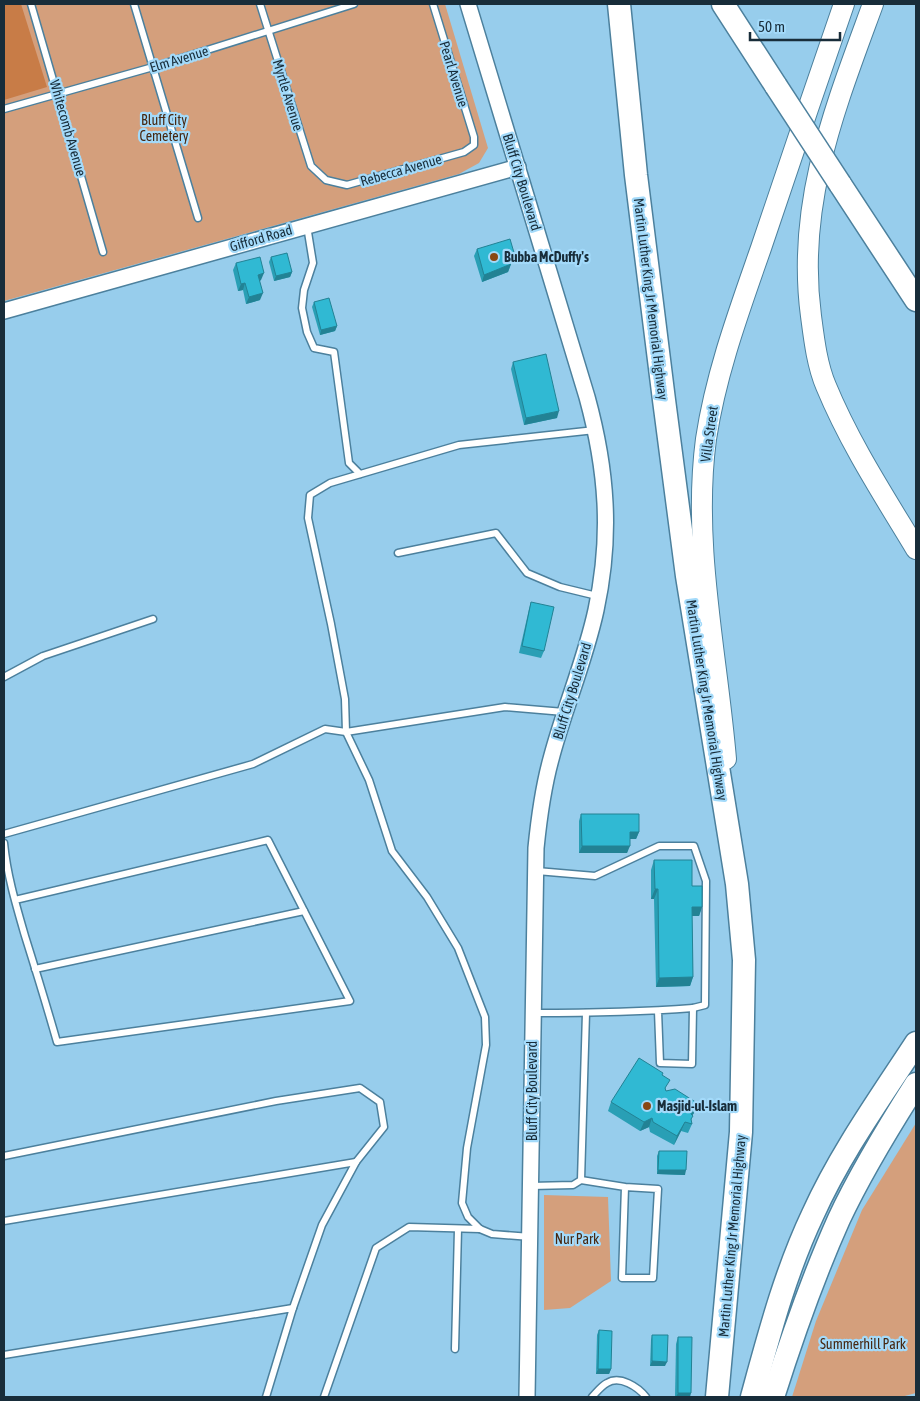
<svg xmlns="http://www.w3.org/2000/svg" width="920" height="1401" font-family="'Asap Condensed',sans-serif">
	<rect width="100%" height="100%" fill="#97cdec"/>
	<g fill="#d49f7c">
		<path d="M4,4H445L488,148L479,163L459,174L4,301Z"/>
		<path d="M916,1123V1393L901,1397H792L816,1321L862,1210Z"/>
		<path d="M544,1195L608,1197L611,1281L570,1308L544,1310Z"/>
	</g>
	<path fill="#c87c47" d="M4,4H21L47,87L4,100Z"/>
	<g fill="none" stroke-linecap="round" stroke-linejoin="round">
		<g stroke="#4c809d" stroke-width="9">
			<g id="service">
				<path d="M31,4L103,252"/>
				<path d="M134,4L198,218"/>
				<path d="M260,4L311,166L326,180L347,185L464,152L474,145V137L433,4"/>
				<path d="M4,109L153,67L354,4"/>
				<path d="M307,226L313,263L304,290L302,308L307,332L314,348L334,352L349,463L360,474"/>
				<path d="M398,553L496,533L527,573L560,587L597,596"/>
				<path d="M4,677L43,656L153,619"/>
				<path d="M4,834L253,764L325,729L346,732L505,707L564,712"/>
				<path d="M4,843C7,875 16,905 25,936C36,971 47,1007 57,1042L350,1001L268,840L15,900"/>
				<path d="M537,871L595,876L659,846H694L706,881L705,1005L693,1008"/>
				<path d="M35,969L304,911"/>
				<path d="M534,1013C587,1013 640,1012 693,1008L692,1064L660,1063L658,1011"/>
				<path d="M4,1156L276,1101L360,1088L380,1102L384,1127L356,1162L322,1225L293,1308"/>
				<path d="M581,1180L625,1187L622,1278H653L658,1189L625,1187"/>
				<path d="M531,1186L573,1185L581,1180L586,1013"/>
				<path d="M4,1221L356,1162"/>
				<path d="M531,1237L492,1234L480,1229L468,1217L462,1203L467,1148L486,1045L485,1017L458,948L427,897L392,851L369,780L346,732L345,699L331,624L308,518L310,495L330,483L459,445L595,430"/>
				<path d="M455,1349L458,1229"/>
				<path d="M4,1355L293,1308L266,1397"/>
				<path d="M324,1397L376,1248L409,1227L480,1229"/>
				<path d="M592,1397C596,1393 601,1386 607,1383C620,1375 638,1387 646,1397"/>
			</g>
		</g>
		<g stroke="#4c809d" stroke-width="18">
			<g id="tertiary">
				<path d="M468,4L587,397C607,470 612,536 596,610C585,661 564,709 551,759C543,788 539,818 536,848L527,1397"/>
				<path d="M4,311L518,167"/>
			</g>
		</g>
		<g stroke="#4c809d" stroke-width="22">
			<g id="primary">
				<path d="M873,4C835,108 796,203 811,316C814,339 817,365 826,386C850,444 884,496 916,549"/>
				<path d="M726,759C717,653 692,545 706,439C716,373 739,311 761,248C788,167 816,85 844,4"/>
			</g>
		</g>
		<g stroke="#4c809d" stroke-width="25">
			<g id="motorway">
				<path d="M619,4L636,175L664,400L687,576L737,884L744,960L741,1132L717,1397"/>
				<path d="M723,4L776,86"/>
				<path d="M840,184L916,300"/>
				<path d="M752,1397C769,1335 785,1273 813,1214C840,1154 880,1098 916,1043"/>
				<path d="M773,1397C792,1337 813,1277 839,1219C861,1172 888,1128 916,1084"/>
			</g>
		</g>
		<use href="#service" stroke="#fff" stroke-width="6"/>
		<use href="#tertiary" stroke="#fff" stroke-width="15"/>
		<use href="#primary" stroke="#fff" stroke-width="20"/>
		<use href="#motorway" stroke="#fff" stroke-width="22"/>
		<g stroke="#4c809d" stroke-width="25" stroke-linecap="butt">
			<path id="motorway-bridge" d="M776,86L840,184"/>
		</g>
		<use href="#motorway-bridge" stroke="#fff" stroke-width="22"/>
	</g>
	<g fill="#299fb5">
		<path d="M477,249L515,256L512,263L511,264L508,272L482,282L474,256Z"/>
		<path d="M271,257L292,272L290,277L274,281L269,262Z"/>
		<path d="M236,263L261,280L260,281V300L246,304L243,290L238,291L233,270Z"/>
		<path d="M314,302L337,326L335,331L320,335L312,307Z"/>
		<path d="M513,362L557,418L524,425L511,369Z"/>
		<path d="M531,602L544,651L541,658L519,653L529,609Z"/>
		<path d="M581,814L639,832L636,839H630L627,853H579V821Z"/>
		<path d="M654,860L692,886L702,907L699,916H692L693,977L690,986L656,987L654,899H651V870Z"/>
		<path d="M662,1075L666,1091L694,1113L692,1115L691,1121L692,1124L688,1133L681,1131L674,1145L650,1132L649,1127L640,1131L608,1111L611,1102Z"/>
		<path d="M659,1151L685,1175L657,1174V1156Z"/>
		<path d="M599,1330L611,1369L609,1374H596L597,1335Z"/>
		<path d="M652,1335L665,1366H650L651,1340Z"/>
		<path d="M678,1337L690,1397H675L676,1344Z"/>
	</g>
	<g fill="#228294">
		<path d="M515,256L512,263L506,265L509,258Z"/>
		<path d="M511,264L508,272L482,282L484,275Z"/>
		<path d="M292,272L290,277L274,281L276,276Z"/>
		<path d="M264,273L261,280L255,282L258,275Z"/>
		<path d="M245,283L243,290L238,291L241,284Z"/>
		<path d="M263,293L260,300L246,304L249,297Z"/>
		<path d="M337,326L335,331L320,335L321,330Z"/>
		<path d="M559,411L557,418L524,425L526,418Z"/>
		<path d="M630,832H639L636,839H627Z"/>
		<path d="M582,846H630L627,853H579Z"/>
		<path d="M655,889H658L654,899H651Z"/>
		<path d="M692,907H702L699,916H689Z"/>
		<path d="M693,977L690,986L656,987L659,978Z"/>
		<path d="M697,1103L694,1113L687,1123L691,1114Z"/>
		<path d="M652,1118L649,1127L640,1131L644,1122Z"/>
		<path d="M685,1122L681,1131L674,1145L677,1136Z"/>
		<path d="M658,1170H686L685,1175L657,1174Z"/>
		<path d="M652,1361L667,1362L665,1366H650Z"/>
		<path d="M598,1369H611L609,1374H596Z"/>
		<path d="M678,1393H691L690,1397H676Z"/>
	</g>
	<g fill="#30b9d3" stroke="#228294">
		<path d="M510,239L515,256L509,258L511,264L484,275L477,249Z"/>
		<path d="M287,253L292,272L276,276L271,257Z"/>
		<path d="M260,257L264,273L258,275L263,293L249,297L245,283L241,284L236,263Z"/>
		<path d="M329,298L337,326L321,330L314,302Z"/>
		<path d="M546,354L559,411L526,418L513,362Z"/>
		<path d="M531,602L554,607L544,651L522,646Z"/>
		<path d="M581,814H639V832H630V846H582Z"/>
		<path d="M654,860H692V886H702V907H692L693,977L659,978L658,889H655Z"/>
		<path d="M639,1058L663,1073L662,1075L670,1080L665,1088L666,1091L675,1089L697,1103L691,1114L693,1116L691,1119L692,1124L685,1122L677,1136L653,1122L652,1118L644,1122L611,1102Z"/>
		<path d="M659,1151H687L686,1170H658Z"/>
		<path d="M599,1330L612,1331L611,1369H598Z"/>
		<path d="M652,1335H668L667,1362L652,1361Z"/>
		<path d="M678,1337H692L691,1393H678Z"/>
	</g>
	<g fill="#894813" stroke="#a3dafa" stroke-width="2">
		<circle cx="494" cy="257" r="5"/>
		<circle cx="647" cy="1106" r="5"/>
	</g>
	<g text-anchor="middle" stroke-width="4.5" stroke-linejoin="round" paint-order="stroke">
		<g font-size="14" fill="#182d3a" stroke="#a3dafa">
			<text transform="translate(179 59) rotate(-17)" y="5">Elm Avenue</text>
			<text transform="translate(454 74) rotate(73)" y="5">Pearl Avenue</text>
			<text transform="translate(288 95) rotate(73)" y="5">Myrtle Avenue</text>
			<text transform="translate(68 128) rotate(74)" y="5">Whitecomb Avenue</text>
			<text transform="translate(401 170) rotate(-16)" y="5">Rebecca Avenue</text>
			<text transform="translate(522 182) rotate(73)" y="5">Bluff City Boulevard</text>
			<text transform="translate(261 238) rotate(-16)" y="5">Gifford Road</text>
			<text transform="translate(651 299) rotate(83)" y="5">Martin Luther King Jr Memorial Highway</text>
			<text transform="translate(709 434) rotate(-82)" y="5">Villa Street</text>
			<text transform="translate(572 691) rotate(-73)" y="5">Bluff City Boulevard</text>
			<text transform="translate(707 700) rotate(81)" y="5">Martin Luther King Jr Memorial Highway</text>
			<text transform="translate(532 1091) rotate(-90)" y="5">Bluff City Boulevard</text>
			<text transform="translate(732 1236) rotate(-85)" y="5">Martin Luther King Jr Memorial Highway</text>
		</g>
		<g font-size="14" fill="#462710" stroke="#a3dafa">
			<text x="164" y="125">Bluff City<tspan x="164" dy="16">Cemetery</tspan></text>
			<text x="577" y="1244">Nur Park</text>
			<text x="863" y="1349">Summerhill Park</text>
		</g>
		<g font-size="14" font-weight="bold" fill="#182d3a" stroke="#a3dafa" text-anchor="start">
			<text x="504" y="262">Bubba McDuffy's</text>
			<text x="657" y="1111">Masjid-ul-Islam</text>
		</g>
	</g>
	<rect width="920" height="1401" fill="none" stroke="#182d3a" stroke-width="10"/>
	<path d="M750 32v8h90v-8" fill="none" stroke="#182d3a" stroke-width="2.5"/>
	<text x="758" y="32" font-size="15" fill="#182d3a" stroke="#a3dafa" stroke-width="4" paint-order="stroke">50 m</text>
</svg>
